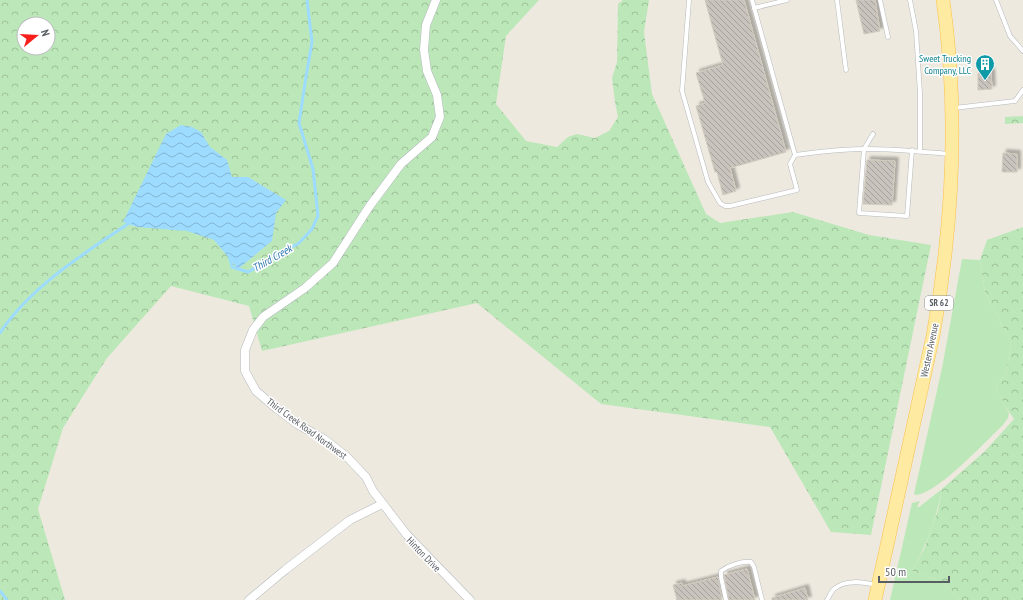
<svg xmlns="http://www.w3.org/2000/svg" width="1023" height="600" font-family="'PT Sans Narrow',sans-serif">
	<defs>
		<pattern id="forest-crowns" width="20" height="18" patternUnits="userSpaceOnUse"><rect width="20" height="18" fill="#bce8b9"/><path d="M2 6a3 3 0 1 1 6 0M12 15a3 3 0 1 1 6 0" fill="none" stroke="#9cbf9a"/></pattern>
		<pattern id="water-waves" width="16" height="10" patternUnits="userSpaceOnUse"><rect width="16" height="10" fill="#9ddbff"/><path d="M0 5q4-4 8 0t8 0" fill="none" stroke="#83b5d2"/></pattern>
		<pattern id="building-back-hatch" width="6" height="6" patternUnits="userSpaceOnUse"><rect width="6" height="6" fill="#c8c3bc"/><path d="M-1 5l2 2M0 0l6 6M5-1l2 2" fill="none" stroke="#a5a29c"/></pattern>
		<filter id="shadow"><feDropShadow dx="3.5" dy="-3.5" stdDeviation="1" flood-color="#0004"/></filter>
	</defs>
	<rect width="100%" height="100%" fill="#ede9df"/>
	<g fill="#bce8b9">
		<path d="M962,259L980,260L985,292L1011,343L1006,374L996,387L1005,406L1009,413L1008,418L1003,425C986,441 937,494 916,495L914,494L942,368Z"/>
		<path d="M942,489C936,519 927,544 912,571L943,583L961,600H890L912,503L920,501L917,507H919Z"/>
	</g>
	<g fill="url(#forest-crowns)" fill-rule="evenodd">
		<path d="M0,0H539L506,36L496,104L526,141L557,147L568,137L577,134L595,138L609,131L618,117L615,102L612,78L617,62L618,4L623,0H649L644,32L652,94L706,214L720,223L793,212L869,235L931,245L871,535L831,532L770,427L601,404L477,303L262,351L249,306L171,286L107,358L63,428L38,509L65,600H0ZM24,24H48V48H24Z"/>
		<path d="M1023,116V123L1005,124V117Z"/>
		<path d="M1023,227V600H961L943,583L912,571L924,549L938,510L942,489L985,451L1014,419L1005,406L996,387L1006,374L1011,343L985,292L980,260L987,240Z"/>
	</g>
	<path fill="url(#water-waves)" d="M181,125L192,127L201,132L210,147L227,160L232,177H248L286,200L276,213L272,241L238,269L214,240L187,231L137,227L123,222L166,134Z"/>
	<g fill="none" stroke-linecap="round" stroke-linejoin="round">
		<g stroke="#9ddbff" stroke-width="3">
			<path d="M229,255L232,267L248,272L299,243L312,229L318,216L313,169L299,123L306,77L312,42L307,0"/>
			<path d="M0,333C30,287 86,252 131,222"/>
			<path d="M0,591L7,600"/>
		</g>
	</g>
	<g fill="url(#building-back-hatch)" stroke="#d2cabd" filter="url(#shadow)">
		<path d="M705,0H744L786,152L730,168L736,191L723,195L717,172H715L696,106L705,103L696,73L723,65Z"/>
		<path d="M856,0H875L880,31L864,34Z"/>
		<path d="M991,72L992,89L978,90V73Z"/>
		<path d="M1003,153L1017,154V172H1002Z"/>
		<path d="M867,160L895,161L892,205L863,204Z"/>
		<path d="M747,569L755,600H729L724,575Z"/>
		<path d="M718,577L722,600H677L673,585L682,583V586Z"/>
		<path d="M805,588L808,600H772V598Z"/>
	</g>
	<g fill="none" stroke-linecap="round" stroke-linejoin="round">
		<g stroke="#b5b9be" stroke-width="5">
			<g id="lane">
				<path d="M689,0L682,91L708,182L720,203L725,206H730L797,190L790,164L795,155"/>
				<path d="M752,0L795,155C810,153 826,151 841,150C877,147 913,151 949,154"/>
				<path d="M837,0L846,70"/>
				<path d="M880,0L888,37"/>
				<path d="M910,0L916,31L920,93V151"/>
				<path d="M996,0L1010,36L1023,51"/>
				<path d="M754,8L787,0"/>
				<path d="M954,108L1015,101L1023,90"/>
				<path d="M873,134L864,149L859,213L907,216L912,150"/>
				<path d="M726,600L721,577V571C729,565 742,561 751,562L754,567L762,600"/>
				<path d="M827,600C829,597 831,592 834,589C845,579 863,582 876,585"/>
			</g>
		</g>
		<g stroke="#b5b9be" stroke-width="9">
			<g id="street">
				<path d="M436,0L426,25L424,50L427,71L437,95L440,117L432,137L401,164L369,207L333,263L305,288L263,317L253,330L245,350V371L256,391L276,408L297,424L324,439L347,457L366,477L373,491L407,535L470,600"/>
				<path d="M249,600L285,570L350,520L382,504"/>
			</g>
		</g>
		<g stroke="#fdbf48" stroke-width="14">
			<path id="primary" d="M875,600L933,336C953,225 959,112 943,0"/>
		</g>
		<use href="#lane" stroke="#fff" stroke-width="4"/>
		<use href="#street" stroke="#fff" stroke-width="8"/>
		<use href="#primary" stroke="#ffeaa2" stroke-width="13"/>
	</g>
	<defs>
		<g id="building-pin" transform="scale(1)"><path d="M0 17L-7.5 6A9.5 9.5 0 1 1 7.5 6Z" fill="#0f9aa8" stroke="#fff"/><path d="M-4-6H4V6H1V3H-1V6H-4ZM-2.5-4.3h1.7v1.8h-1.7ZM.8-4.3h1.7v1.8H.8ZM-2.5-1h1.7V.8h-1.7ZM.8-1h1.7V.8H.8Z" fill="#fff"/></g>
	</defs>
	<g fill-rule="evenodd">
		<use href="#building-pin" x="985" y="64"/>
	</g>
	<g text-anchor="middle" stroke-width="3" stroke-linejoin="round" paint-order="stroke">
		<rect fill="#fff" stroke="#8a8e91" stroke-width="1" x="925" y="296" width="28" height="14" rx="3"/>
		<g font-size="9" font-weight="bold" fill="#585d62">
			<text x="939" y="306">SR 62</text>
		</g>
		<g font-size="10" fill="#0d838f" stroke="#fff" text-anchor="end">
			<text x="971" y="62">Sweet Trucking<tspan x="971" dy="12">Company, LLC</tspan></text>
		</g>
		<g font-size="10" fill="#585d62" stroke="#fff">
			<text transform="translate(929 350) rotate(-78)" y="4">Western Avenue</text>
			<text transform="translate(307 428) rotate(36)" y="4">Third Creek Road Northwest</text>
			<text transform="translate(424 554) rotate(46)" y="4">Hinton Drive</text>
		</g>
		<g font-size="11" font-style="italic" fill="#3077b0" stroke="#fff">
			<text transform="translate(272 258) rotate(-30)" y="4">Third Creek</text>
		</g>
	</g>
	<g transform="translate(36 36) rotate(72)"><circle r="19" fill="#ffffff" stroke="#bcbec0"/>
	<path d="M0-3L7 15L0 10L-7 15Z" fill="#f81e1b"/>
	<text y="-6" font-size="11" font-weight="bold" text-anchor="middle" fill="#585d62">N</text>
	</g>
	<path d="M879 576v6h70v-6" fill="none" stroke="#585d62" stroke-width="2"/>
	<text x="885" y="576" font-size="12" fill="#585d62" stroke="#ffffff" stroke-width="3" paint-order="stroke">50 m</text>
</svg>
